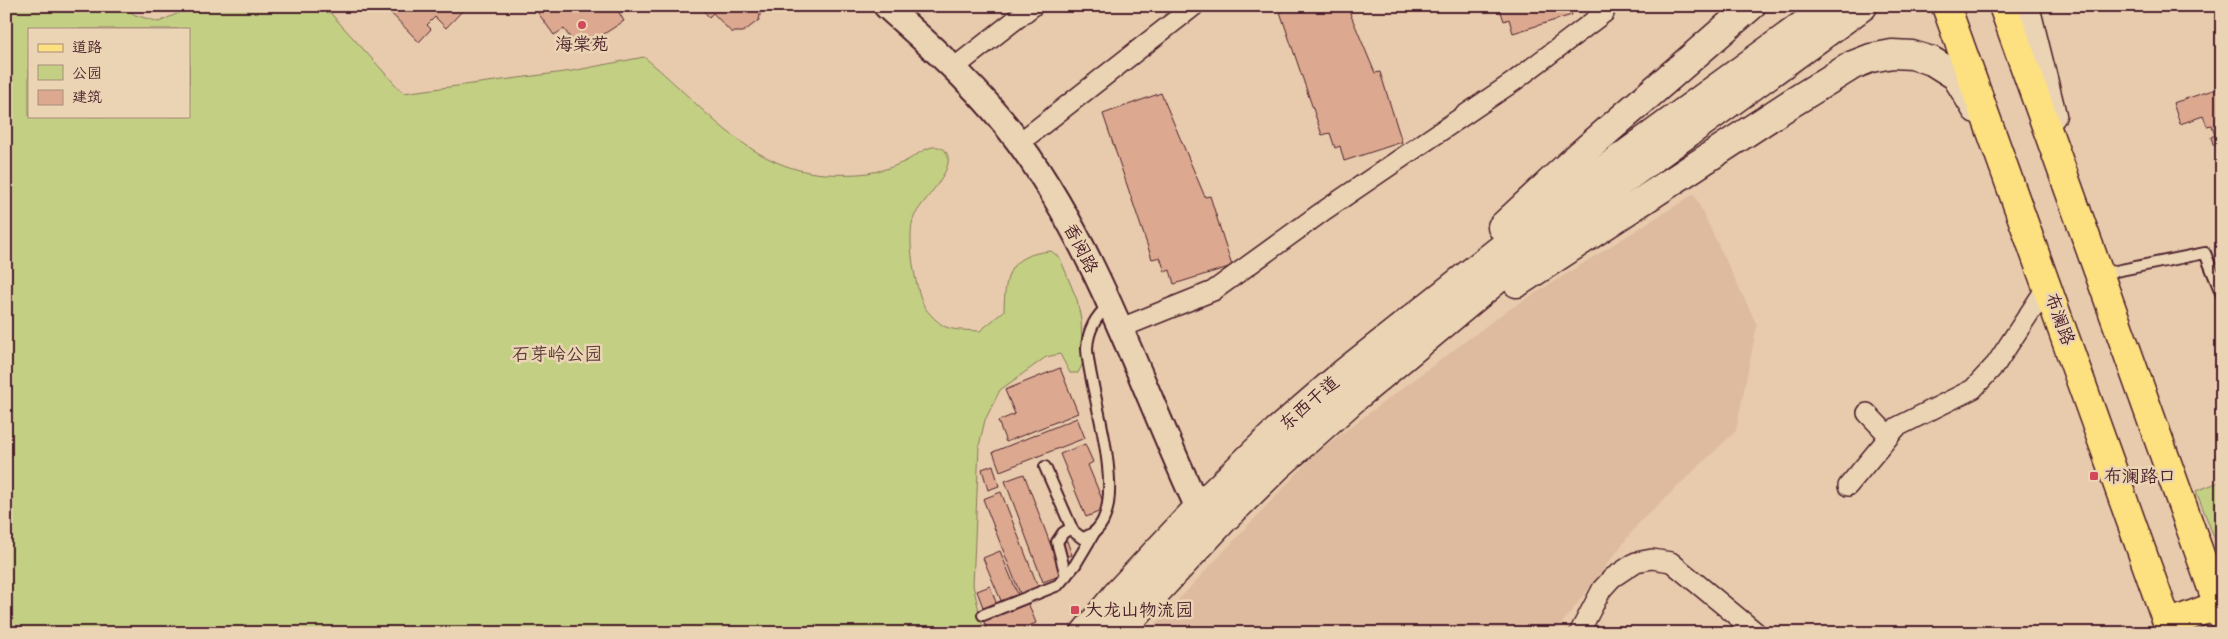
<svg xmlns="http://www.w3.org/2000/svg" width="2228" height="639" font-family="Mali,'LXGW WenKai TC',sans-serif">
	<rect width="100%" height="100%" fill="#e8cbad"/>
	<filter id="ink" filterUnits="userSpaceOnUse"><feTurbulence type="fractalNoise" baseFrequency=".02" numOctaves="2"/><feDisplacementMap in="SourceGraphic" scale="10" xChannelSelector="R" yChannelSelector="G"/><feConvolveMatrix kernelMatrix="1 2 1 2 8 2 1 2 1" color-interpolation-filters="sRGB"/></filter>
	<g filter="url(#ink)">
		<path fill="#debb9f" d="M1694,194L1757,325L1736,431L1638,524L1555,633H1147L1318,451L1502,314Z"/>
		<g fill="#c3d084" stroke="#867858" fill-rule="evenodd">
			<path d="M6,6H123L135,15L159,22L194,6H324L403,93L572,71L644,57C700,102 747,169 825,174C858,175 876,175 906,161C914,157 924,148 933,147C937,146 944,148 946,152C958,169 920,202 914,217C906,236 915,288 924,306C927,312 940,325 946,327C955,331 969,330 980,331L1004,311C1005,273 1009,255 1051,251L1060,258L1077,300L1081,320L1083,363L1078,373H1070L1060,354L1046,357L1000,390L985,420L979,446L973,585L984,633H6ZM29,29H189V116H29Z"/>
			<path d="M2222,481V557L2196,491Z"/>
		</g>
		<g fill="#dca990" stroke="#4a1f2b">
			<path d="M384,6H467L446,28L435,17L427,25L431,29L419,42Z"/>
			<path d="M533,6H615L624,21L579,50L564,29L554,35Z"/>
			<path d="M699,6H759L761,9L759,20L743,32H731L713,13L709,17Z"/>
			<path d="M1278,6H1347L1375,73L1380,72L1402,142L1344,161L1340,146L1335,148L1330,133L1322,135Z"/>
			<path d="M1499,6H1569L1572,15L1513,33L1509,19L1504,21Z"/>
			<path d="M2222,87V150L2213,144L2211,137L2215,135L2212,125L2207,126L2203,116L2180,124L2173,103Z"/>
			<path d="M1161,93L1205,197L1210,196L1232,266L1174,284L1170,270L1165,272L1160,257L1152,259L1103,114Z"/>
			<path d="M1060,368L1078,413L1006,442L998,421L1015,414L1005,390Z"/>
			<path d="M1077,418L1085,438L1000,471L993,452Z"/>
			<path d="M1085,444L1093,462L1088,465L1106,509L1086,517L1060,454Z"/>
			<path d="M993,465L999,486L988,490L982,469Z"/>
			<path d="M1024,474L1062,575L1043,582L1005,481Z"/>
			<path d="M1001,492L1039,589L1021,596L983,499Z"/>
			<path d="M1067,541L1072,555L1066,557L1060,543Z"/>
			<path d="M1000,551L1019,597L1002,603L983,558Z"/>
			<path d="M990,586L997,605L984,610L977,591Z"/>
			<path d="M1027,600L1036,623L1012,633H988L982,617Z"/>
		</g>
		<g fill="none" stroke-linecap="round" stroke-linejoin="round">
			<g stroke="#4a1f2b" stroke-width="14">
				<g id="service">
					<path d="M2101,274L2205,253L2222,295"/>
					<path d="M1045,467L1073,531L1082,538C1140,524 1087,387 1087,348C1088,330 1096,316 1109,305"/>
					<path d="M1066,576L1057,542L1063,533L1071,528"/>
					<path d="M983,615L1058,585L1075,565L1094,533"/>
				</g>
			</g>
			<g stroke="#4a1f2b" stroke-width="22">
				<g id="minor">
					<path d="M955,67L1033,6"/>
					<path d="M1019,143L1194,6"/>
					<path d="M1121,328L1213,291L1322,212L1513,82L1604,13L1602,6"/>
					<path d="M1867,413L1889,436"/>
					<path d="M1848,486L1897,427L1973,389L1996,364L2048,285"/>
					<path d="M1579,633L1602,589L1612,578L1636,562L1652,559L1671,562L1757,633"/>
				</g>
			</g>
			<g stroke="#4a1f2b" stroke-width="28">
				<path id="tertiary" d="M886,6C935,50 981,90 1020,144C1103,259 1144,396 1205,523"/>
			</g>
			<g stroke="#4a1f2b" stroke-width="31">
				<g id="secondary">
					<path d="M2025,6L2052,115"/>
					<path d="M1502,227L1575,159L1751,6"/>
					<path d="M1517,283L1790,104L1853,65L1871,58L1892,54L1912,55L1932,61L1956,76L1976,109"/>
					<path d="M1085,633L1119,592L1198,508L1277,431L1344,373L1560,202L1829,6"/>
					<path d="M1118,633L1224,519L1278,466L1358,395L1571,218L1863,6"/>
				</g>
			</g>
			<g stroke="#4a1f2b" stroke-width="31">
				<g id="primary">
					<path d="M1946,6L2171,633"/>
					<path d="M2003,6L2222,616"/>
					<path d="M2168,624L2218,605"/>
				</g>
			</g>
			<use href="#service" stroke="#ebd4b4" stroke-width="10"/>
			<use href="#minor" stroke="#ebd4b4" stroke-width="19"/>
			<use href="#tertiary" stroke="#ebd4b4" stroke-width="24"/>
			<use href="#secondary" stroke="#ebd4b4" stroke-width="28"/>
			<use href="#primary" stroke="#fde080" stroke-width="28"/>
		</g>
	</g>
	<g fill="#d1495b" stroke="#ebd4b4" stroke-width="2">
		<circle cx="582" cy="25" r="5"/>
		<rect x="2089" y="471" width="10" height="10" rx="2.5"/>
		<rect x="1070" y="605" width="10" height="10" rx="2.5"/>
	</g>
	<g text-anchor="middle" stroke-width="5" stroke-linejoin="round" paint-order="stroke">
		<g font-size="18" fill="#4a1f2b" stroke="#ebd4b4" text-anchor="start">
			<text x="582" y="50" text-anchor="middle">海棠苑</text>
			<text x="2104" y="482">布澜路口</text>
			<text x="1085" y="616">大龙山物流园</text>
		</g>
		<g font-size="18" fill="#4a1f2b" stroke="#ebd4b4">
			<text transform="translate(1081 248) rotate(63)" y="6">香阅路</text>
			<text transform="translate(2060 319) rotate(70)" y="6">布澜路</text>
			<text transform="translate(1309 403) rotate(-41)" y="6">东西干道</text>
		</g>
		<g font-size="18" fill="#5c3a38" stroke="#ebd4b4">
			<text x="557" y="360">石芽岭公园</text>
		</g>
	</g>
	<rect width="2228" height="639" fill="none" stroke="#ebd4b4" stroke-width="25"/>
	<rect x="12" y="12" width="2203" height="614" fill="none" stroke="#4a1f2b" stroke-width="2" filter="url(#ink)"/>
	<rect x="28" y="28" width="162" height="90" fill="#ebd4b4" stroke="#ab8c7d"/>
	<rect x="38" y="44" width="25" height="8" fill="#fde080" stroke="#ab8c7d"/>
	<text x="72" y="52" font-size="15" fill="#4a1f2b">道路</text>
	<rect x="38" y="65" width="25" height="15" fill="#c3d084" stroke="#ab8c7d"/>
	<text x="72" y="78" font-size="15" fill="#4a1f2b">公园</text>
	<rect x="38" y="90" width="25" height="15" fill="#dca990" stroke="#ab8c7d"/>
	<text x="72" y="102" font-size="15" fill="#4a1f2b">建筑</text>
</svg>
